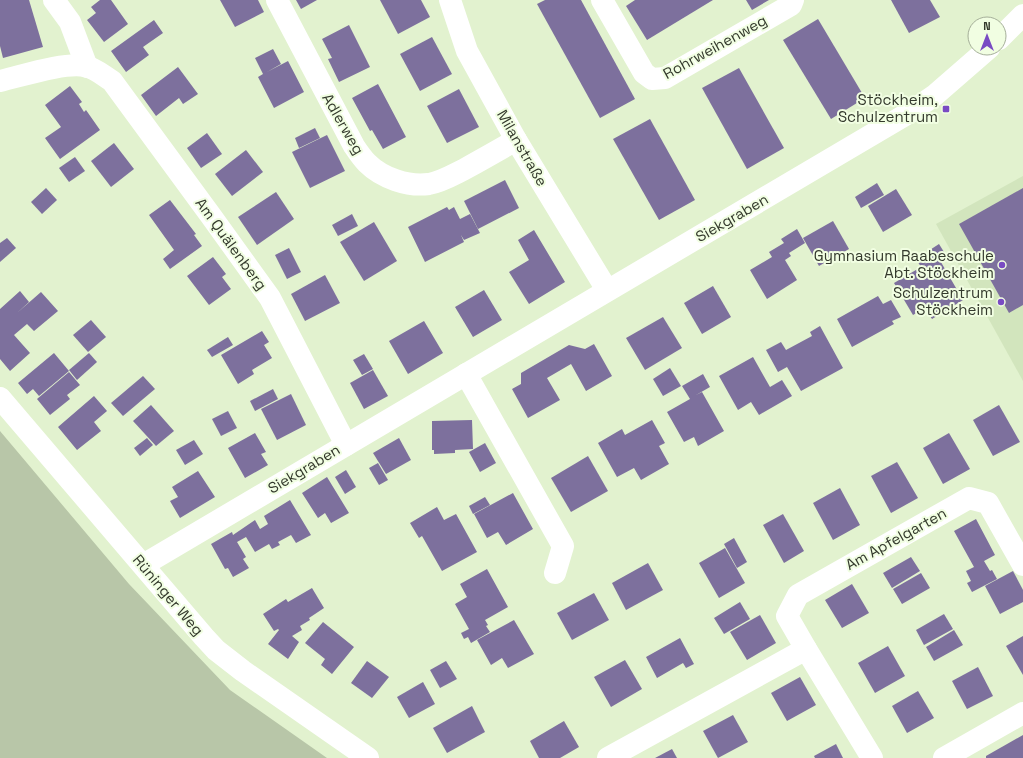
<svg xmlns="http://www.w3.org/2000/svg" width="1023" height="758" font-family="'Space Grotesk',sans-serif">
	<rect width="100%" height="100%" fill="#e2f2cf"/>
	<path fill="#d2e5bd" d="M1023,176V381L936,224Z"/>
	<path fill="#b8c6a8" d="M0,431L129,584L230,690L327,758H0Z"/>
	<g fill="#7d709d">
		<path d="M0,0H29L43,47L3,58L0,46Z"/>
		<path d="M100,0H111L128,24L104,42L87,20L96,13L91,7Z"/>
		<path d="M220,0H258L264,12L235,27Z"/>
		<path d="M296,0H317L301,9Z"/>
		<path d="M380,0H421L430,17L398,34Z"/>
		<path d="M545,0H581L635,99L600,118L537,4Z"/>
		<path d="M635,0H713L647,40L626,6Z"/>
		<path d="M746,0H769L752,10Z"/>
		<path d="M891,0H930L940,17L909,33Z"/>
		<path d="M818,19L865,98L831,119L783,40Z"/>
		<path d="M154,20L163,33L143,47L149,55L126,72L111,51Z"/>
		<path d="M349,25L370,67L339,82L328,59L332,58L322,39Z"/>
		<path d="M432,37L452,74L420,91L400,54Z"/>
		<path d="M273,49L281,64L267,72L288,61L304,92L274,108L258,77L263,74L255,58Z"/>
		<path d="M178,67L198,94L183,104L179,98L156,116L141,95Z"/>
		<path d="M739,68L784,148L747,169L702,88Z"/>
		<path d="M378,84L406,137L383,149L372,130L370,131L352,98Z"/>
		<path d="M70,86L82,102L79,104L84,112L86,110L100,130L60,159L45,138L61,127L45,105Z"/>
		<path d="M459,89L479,127L447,143L427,106Z"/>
		<path d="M650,119L695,200L659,220L613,139Z"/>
		<path d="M315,128L320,138L299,148L295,138Z"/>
		<path d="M207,133L222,154L201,168L187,148Z"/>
		<path d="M327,135L345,171L310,188L292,152Z"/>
		<path d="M114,143L134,169L111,187L91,161Z"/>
		<path d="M246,150L263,172L232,196L215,174Z"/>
		<path d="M75,157L85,171L69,182L59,168Z"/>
		<path d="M505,180L519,208L478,229L464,201Z"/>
		<path d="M877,183L884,195L861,208L855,197Z"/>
		<path d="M46,188L57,200L42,214L31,202Z"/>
		<path d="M1023,188V305L1009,313L959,224Z"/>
		<path d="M896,189L912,215L883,232L868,206Z"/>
		<path d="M276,192L294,219L257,245L238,217Z"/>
		<path d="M170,200L196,234L194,235L202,246L170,269L163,259L174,250L149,215Z"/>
		<path d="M447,207L449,210L454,207L460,219L470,214L480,233L464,240L461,235L464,242L425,262L408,227Z"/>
		<path d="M352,214L358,226L338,236L332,225Z"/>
		<path d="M833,221L849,249L819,266L803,238Z"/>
		<path d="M374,222L397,261L364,281L340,242Z"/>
		<path d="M797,229L805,243L789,253L791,256L785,260L797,280L767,299L750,270L772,257L769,252L784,243L781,239Z"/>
		<path d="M534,230L565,282L529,304L509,272L529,260L518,240Z"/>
		<path d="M7,238L16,248L0,262V243Z"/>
		<path d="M939,244L944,252L923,265L938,257L963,300L932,319L925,308L913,315L894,283L921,267L916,259Z"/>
		<path d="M289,248L301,272L287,279L275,255Z"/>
		<path d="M213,257L226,274L222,277L231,289L209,305L187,276Z"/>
		<path d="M325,275L340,303L305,321L291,294Z"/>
		<path d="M713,286L731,317L702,334L684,303Z"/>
		<path d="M484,290L502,320L473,337L455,307Z"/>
		<path d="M20,291L29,302L17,313L41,292L58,311L34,331L27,324L14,335L30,353L10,371L0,359V309Z"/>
		<path d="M878,296L883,304L891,300L901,317L892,321L894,324L852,347L837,319Z"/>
		<path d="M663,317L682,348L645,370L626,338Z"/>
		<path d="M91,320L106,337L88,352L73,335Z"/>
		<path d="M424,321L443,353L408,374L389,341Z"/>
		<path d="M820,326L843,368L801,391L787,367L778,372L766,350L781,342L786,350L812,336L810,332Z"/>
		<path d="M262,331L269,342L264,345L272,358L252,370L254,374L238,384L221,355Z"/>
		<path d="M228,337L233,345L212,357L207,350Z"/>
		<path d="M594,344L612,376L586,391L571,364L547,378L560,400L528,418L512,389L521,384V373L569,345L585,349Z"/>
		<path d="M54,353L69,371L39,396L33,389L27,394L18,383Z"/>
		<path d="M89,353L97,362L77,380L69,370Z"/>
		<path d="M364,354L373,369L362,375L353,360Z"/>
		<path d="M753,357L770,387L782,380L792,396L759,415L751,402L738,410L719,376Z"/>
		<path d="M670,368L681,386L663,396L653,379Z"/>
		<path d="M373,370L388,396L364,409L350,383Z"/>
		<path d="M69,372L80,385L67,395L70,399L50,415L37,399Z"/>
		<path d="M703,374L710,387L696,395L702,392L724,431L698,446L694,437L684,442L667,412L690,399L682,386Z"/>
		<path d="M143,376L155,389L123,416L111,403Z"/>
		<path d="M273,389L278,399L255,411L250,401Z"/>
		<path d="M291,394L306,425L277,440L261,409Z"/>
		<path d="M94,396L107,411L94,422L101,431L77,450L58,427Z"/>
		<path d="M151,405L174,431L156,446L133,421Z"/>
		<path d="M999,405L1020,442L993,456L973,420Z"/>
		<path d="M228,411L237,428L221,436L212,419Z"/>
		<path d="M472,420L473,449L455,450V453L434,454V450H432V421Z"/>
		<path d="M652,420L665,443L659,446L669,464L641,480L634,468L617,477L598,443L622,429L625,435Z"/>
		<path d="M255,433L266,452L261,454L268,465L245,478L228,448Z"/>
		<path d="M949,433L970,469L943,484L923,448Z"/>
		<path d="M147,438L153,445L140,456L134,448Z"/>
		<path d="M399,438L411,460L386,474L373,453Z"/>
		<path d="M194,440L203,454L185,465L176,450Z"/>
		<path d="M485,443L496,463L480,472L469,452Z"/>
		<path d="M588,456L608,491L571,512L551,478Z"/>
		<path d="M897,462L918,498L891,513L871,476Z"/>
		<path d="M378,463L388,480L379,485L369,468Z"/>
		<path d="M346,470L356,487L345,494L335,477Z"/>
		<path d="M198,471L215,497L180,518L170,501L178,497L172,487Z"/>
		<path d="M327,477L349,513L331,523L325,513L318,518L302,493Z"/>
		<path d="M840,488L860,525L833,540L813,503Z"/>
		<path d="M513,493L533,529L506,545L498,532L487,538L474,514Z"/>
		<path d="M485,497L490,505L473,514L469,506Z"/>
		<path d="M290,500L311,535L296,543L291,535L278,542L280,545L272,549L269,544L255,552L246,537L237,542L246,557L243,559L249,568L233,577L228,568L225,569L211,544L232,532L233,535L255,520L260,529L268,524L264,516Z"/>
		<path d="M437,507L444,520L456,514L477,552L442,571L422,536L419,538L410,523Z"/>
		<path d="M783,514L804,551L784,563L763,525Z"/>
		<path d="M976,519L995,555L984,561L990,571L992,570L997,579L972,592L967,583L971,581L966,571L974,567L954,531Z"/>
		<path d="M734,538L747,562L737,568L724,544Z"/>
		<path d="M725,548L745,583L719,598L699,563Z"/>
		<path d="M911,557L920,571L892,588L883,573Z"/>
		<path d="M648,563L663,590L626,610L612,583Z"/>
		<path d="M487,569L508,607L485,620L488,625L486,626L490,632L471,643L468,637L464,639L461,633L469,629L455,604L467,597L460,584Z"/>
		<path d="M1013,571L1023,590V602L1000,614L985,586Z"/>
		<path d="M921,573L930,588L902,604L893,589Z"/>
		<path d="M852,584L869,613L842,628L825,600Z"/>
		<path d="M312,588L324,608L309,618L310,620L300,626L302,630L292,636L299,642L288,659L268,644L279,630L278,629L274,631L263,614L286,599L288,602Z"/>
		<path d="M594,593L609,620L572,640L557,613Z"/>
		<path d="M740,602L750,619L724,634L714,618Z"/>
		<path d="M944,614L953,629L924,645L916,630Z"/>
		<path d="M760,615L776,643L747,660L730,632Z"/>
		<path d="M514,620L534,654L508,668L502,658L491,665L477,640Z"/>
		<path d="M323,622L354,647L332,674L321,665L325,659L305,643Z"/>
		<path d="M954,630L963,645L934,661L926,647Z"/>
		<path d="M1023,636V675L1006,646Z"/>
		<path d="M680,638L694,664L686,668L683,663L657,678L646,657Z"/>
		<path d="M888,646L905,676L875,693L858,663Z"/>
		<path d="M625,660L642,689L611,707L594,677Z"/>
		<path d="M367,661L389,677L372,698L351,683Z"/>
		<path d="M446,661L457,679L440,688L430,670Z"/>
		<path d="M978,667L993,696L967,709L952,681Z"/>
		<path d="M800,677L816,705L787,721L771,693Z"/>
		<path d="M423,682L435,704L409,718L397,697Z"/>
		<path d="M918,691L934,718L907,733L892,706Z"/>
		<path d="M472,706L485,732L447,753L433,728Z"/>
		<path d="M733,715L748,742L718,758L703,731Z"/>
		<path d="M564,721L579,747L560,758H539L530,741Z"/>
		<path d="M1023,735V758H986V756Z"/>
		<path d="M836,744L843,758H815L814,756Z"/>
		<path d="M672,749L677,758H655Z"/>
	</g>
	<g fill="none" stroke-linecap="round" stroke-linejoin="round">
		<g stroke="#fff" stroke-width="22">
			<path d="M54,0L70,22L87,67"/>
			<path d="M277,0L354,146C358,152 362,158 367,163C382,178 408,187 429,184C441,182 453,175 463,170C481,160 499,150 516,140"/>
			<path d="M450,0L467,51L516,140L607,290"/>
			<path d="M602,0L644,73L652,79L665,78L791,5L793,0"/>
			<path d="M0,81C22,76 64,62 85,66C95,68 104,76 112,81L211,216L270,298L346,445"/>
			<path d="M466,374L563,546L555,573"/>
			<path d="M608,758L806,649"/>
			<path d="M872,758L806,649L787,616L798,595L969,498L988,503L1023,565"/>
			<path d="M944,758L1023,713"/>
		</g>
		<g stroke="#fff" stroke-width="22">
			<path d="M999,39L1023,15"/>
			<path d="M0,398L204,637L216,650L243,671L368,758"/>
			<path d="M143,565L912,111L935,95L989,48"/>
		</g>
	</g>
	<g fill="#794bc3" stroke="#f1fee2" stroke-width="1.5">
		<rect x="942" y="105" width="8" height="8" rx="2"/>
		<circle cx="1002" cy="265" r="4"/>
		<circle cx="1001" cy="302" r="4"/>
	</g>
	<g text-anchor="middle" stroke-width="4" stroke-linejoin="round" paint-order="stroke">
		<g font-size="15" fill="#33392c" stroke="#f1fee2">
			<text transform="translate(715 47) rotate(-29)" y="5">Rohrweihenweg</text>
			<text transform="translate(343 124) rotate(60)" y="5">Adlerweg</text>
			<text transform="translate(522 148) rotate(60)" y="5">Milanstraße</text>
			<text transform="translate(732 218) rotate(-30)" y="5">Siekgraben</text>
			<text transform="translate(231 244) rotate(54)" y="5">Am Quälenberg</text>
			<text transform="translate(304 469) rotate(-31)" y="5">Siekgraben</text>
			<text transform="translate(896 539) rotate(-29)" y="5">Am Apfelgarten</text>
			<text transform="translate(168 595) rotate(50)" y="5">Rüninger Weg</text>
		</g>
		<g font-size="15" fill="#33392c" stroke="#f1fee2" text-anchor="end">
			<text x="938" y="105">Stöckheim,<tspan x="938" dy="17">Schulzentrum</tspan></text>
			<text x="994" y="261">Gymnasium Raabeschule<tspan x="994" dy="17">Abt. Stöckheim</tspan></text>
			<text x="993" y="298">Schulzentrum<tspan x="993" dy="17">Stöckheim</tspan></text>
		</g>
	</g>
	<g transform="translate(987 36)"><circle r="19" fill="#f1fee2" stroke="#a5af99"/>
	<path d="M0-3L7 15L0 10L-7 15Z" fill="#794bc3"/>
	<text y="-6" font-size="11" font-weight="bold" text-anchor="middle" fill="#33392c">N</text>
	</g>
</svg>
